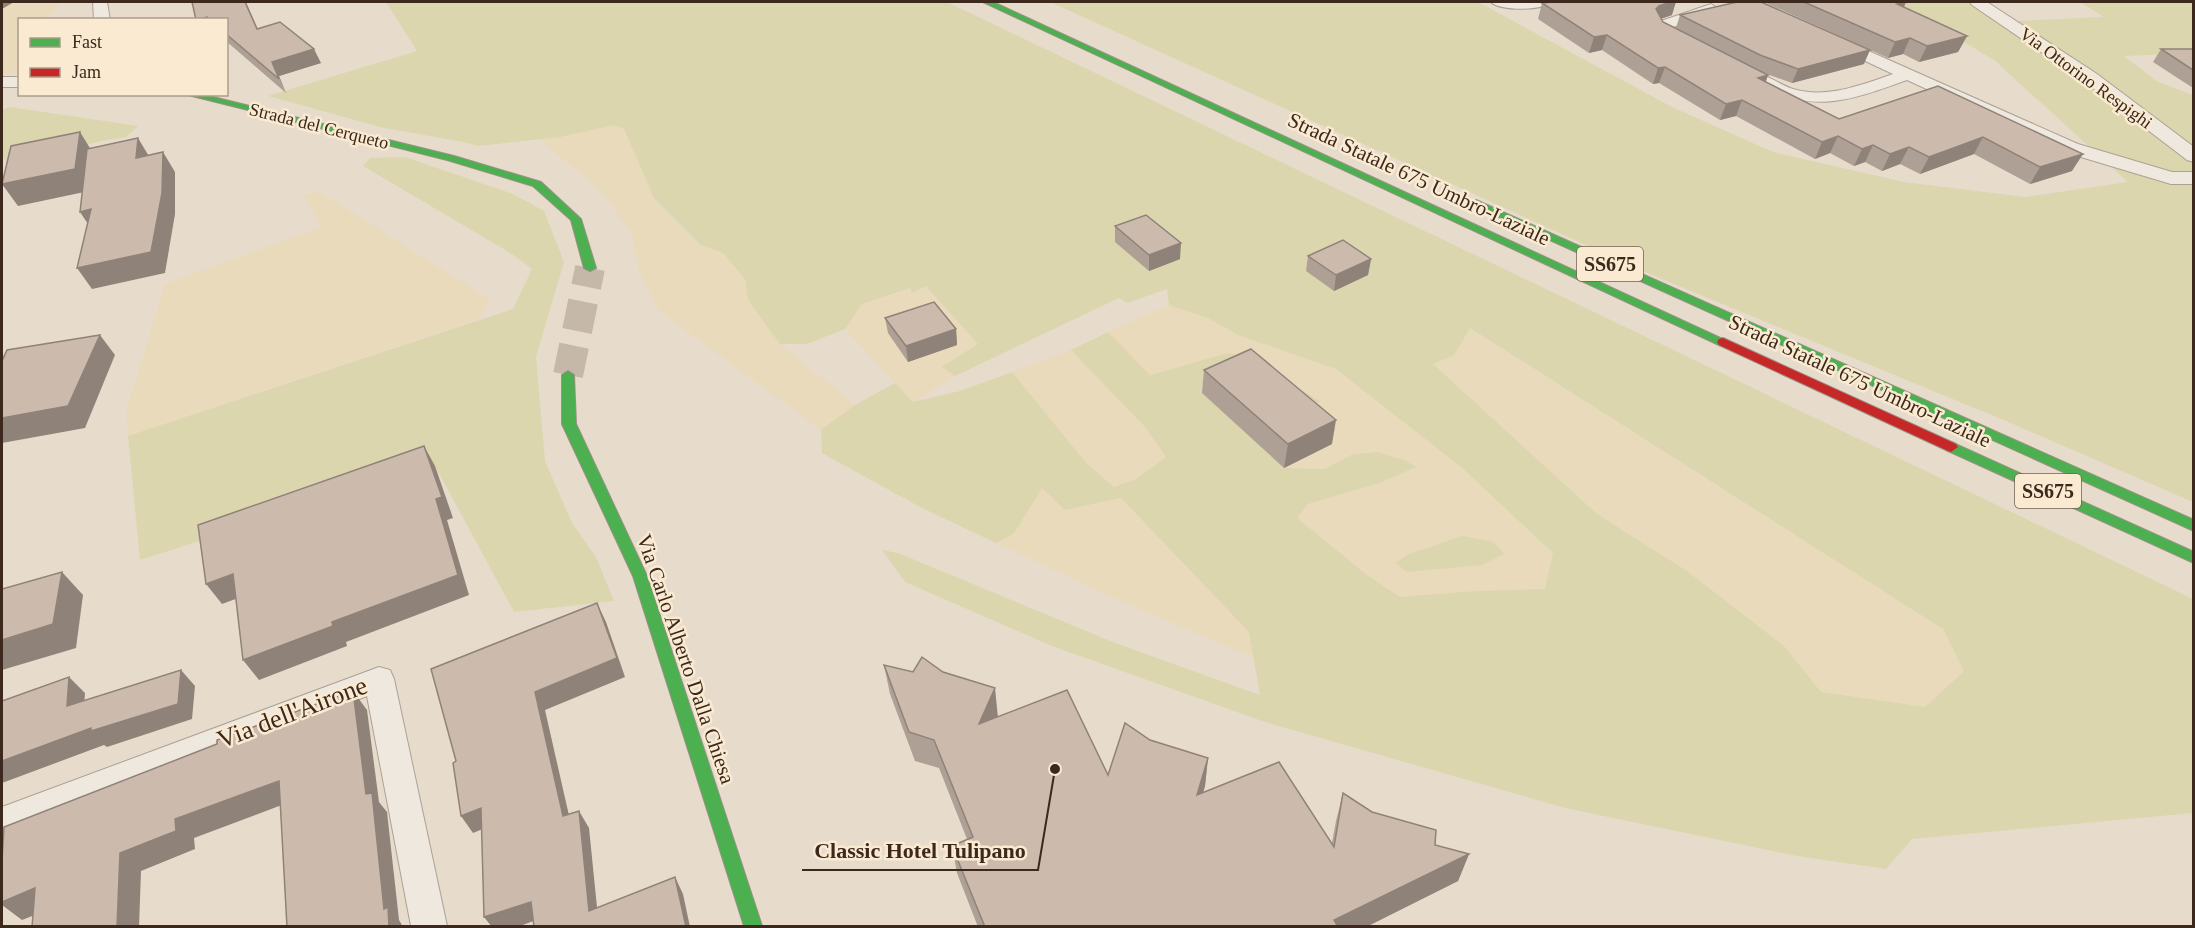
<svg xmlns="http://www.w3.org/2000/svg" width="2195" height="928" font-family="Georgia,serif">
	<rect width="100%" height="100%" fill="#e7dccc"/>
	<g fill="#e8dabb">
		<path d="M2,4L62,5L44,19H76L20,20L19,73H2Z"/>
		<path d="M614,125L624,129L654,198L701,245L723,253L745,279L748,300L780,344L855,405L821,430L659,311L639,272L632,234L600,190L539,139Z"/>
		<path d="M322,193L490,300L479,319L128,436L126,412L165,284L322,227L303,194Z"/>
		<path d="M926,286L979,344L943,367L955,376L913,402L845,329L862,304L911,288L912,293Z"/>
		<path d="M1169,305L1208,318L1243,336L1336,369L1461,467L1553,553L1545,589L1476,591L1400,597L1367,575L1296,518L1308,504L1379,483L1415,467L1351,455L1325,469L1284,468L1332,444L1291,408L1320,401L1252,359L1185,364L1150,375L1108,332Z"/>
		<path d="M1469,328L1943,629L1964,670L1926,707L1821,692L1784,646L1687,571L1597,514L1433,364L1454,355Z"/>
		<path d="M1071,350L1145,427L1166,457L1136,479L1114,487L1087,464L1012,372Z"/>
		<path d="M1042,487L1065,510L1121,498L1249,632L1254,658L1107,595L996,543L1014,533Z"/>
	</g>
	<g fill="#dbd6ad" fill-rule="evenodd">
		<path d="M386,2H947L2193,599V813L1912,839L1886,869L1797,856L1565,808L1265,722L1052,646L905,582L882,550L898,553L1115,643L1260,695L1249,632L1121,498L1065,510L1042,488L1014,533L996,543L920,507L822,453L821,430L855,405L895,383L913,402L960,391L1012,372L1087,464L1114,487L1136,479L1166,457L1145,427L1071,350L1108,332L1150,375L1228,353L1252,359L1321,402L1291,408L1203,393L1284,468L1325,469L1351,455L1377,452L1404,460L1416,467L1379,483L1308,504L1297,518L1367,575L1400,597L1476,591L1545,589L1553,553L1461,467L1336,369L1238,335L1208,318L1169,305L1167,289L1127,303L1119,298L955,376L942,367L978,344L926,286L912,293L910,288L862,304L845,329L807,344H780L748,300L745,279L723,253L701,245L654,198L624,129L614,125L560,137L478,146L464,142L384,128L268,96L417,51ZM1470,328L1943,629L1964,671L1925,707L1821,692L1784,646L1687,571L1597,514L1433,364L1454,355Z"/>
		<path d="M1050,2H1478L1672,107L1773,152L1904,182L2025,197L2128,182L1994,60L1897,2H1969L1991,16L2017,21L2104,17L2080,2H2193V53L2124,56L2158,82L2193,95V502L2006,421L1652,275Z"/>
		<path d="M10,107L138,126L126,137L101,141L13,164L2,158V110Z"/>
		<path d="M405,157L513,194L544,211L564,262L536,357L545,461L572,523L596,557L614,601L514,612L435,466L140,560L128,436L513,309L532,269L512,254L363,166L370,158Z"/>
		<path d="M1462,536L1493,542L1504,554L1482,565L1407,572L1396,563L1407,555Z"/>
	</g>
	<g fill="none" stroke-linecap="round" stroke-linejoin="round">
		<path stroke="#c5b8a9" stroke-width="30" stroke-dasharray="30 15" stroke-linecap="butt" d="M568,375L590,268"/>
		<g stroke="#aca195" stroke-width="2">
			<g id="street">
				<path d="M93,2H107L110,20H94Z"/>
				<path d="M1491,2H1551C1543,11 1499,11 1491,2Z"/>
				<path d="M1970,2H1987L2097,74L2194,147V162L2187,160L2085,82L1972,5Z"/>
				<path d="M1711,4L1719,9L1717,12L1670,28L1691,42L1689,45C1674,49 1660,38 1653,26L1655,23Z"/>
				<path d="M1837,37L2078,144L2172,172H2194V184H2171L2064,152L1907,80C1846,102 1814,114 1753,83L1750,79L1753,75L1759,74C1771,77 1781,85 1793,89C1827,99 1861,85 1893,74L1831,45L1829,42Z"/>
				<rect x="2" y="77" width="18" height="10"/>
				<path d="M379,667L390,670L394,679L447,926H411L367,696L2,837V807Z"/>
			</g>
		</g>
		<g stroke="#9c9185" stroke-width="2">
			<g id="fast">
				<path d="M983,2H993L1729,342L1723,346L1719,345Z"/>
				<path d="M184,94H201L454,156L541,182L581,219L596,268L590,271L584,268L571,220L533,186L447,160Z"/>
				<path d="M1476,200L2194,520V531L1472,205L1471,203Z"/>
				<path d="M568,371L574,375L576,424L647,576L762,926H744L633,576L562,424V375Z"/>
				<path d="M1951,442L2194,552V563L1946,450L1944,447L1946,444Z"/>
			</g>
		</g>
		<g stroke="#9c9185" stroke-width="2">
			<path id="jam" d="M1723,338L1956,444L1958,447L1951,452L1946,450L1719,345L1717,342L1719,339Z"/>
		</g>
		<use href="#street" fill="#eee8df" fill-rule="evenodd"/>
		<use href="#fast" fill="#4caf50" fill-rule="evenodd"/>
		<use href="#jam" fill="#c62828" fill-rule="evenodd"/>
	</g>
	<g fill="#afa095">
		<path d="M246,2L258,29L321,63L279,76L286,93L226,41V20H196Z"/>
		<path d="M1764,2H1906L1904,7L1967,36L1958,52L1919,62L1903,54L1888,58Z"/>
		<path d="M1542,3L1672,15L1661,19L1663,22L1676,28L1680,15L1864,64L1792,83L1764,73L1768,75L1766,82L1839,119L1938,86L2072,171L2030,184L1974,154L1920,174L1900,164L1882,171L1865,162L1854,166L1830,153L1815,159L1736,116L1720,120L1659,83L1653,84L1602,50L1589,53L1538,19Z"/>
		<path d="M2161,49H2193V88L2153,62Z"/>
		<path d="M1115,226L1180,259L1149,271L1115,242Z"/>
		<path d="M1308,256L1371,259L1368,275L1334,291L1306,271Z"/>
		<path d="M885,318L956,329L957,345L908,362L888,333Z"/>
		<path d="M1204,370L1332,444L1284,468L1202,393Z"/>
		<path d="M884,665L998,716L1108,775L1150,740L1208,758L1205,786L1203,793L1332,843L1336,821L1343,793L1372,812L1435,845L1469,854L1458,881L1366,927H978L957,873L952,846L967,839L939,768L915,761L890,694Z"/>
	</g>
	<g fill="#8f8279">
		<path d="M2,2H14L2,9Z"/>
		<path d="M1671,2H1676L1672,15L1654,21L1656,9L1659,6Z"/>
		<path d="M1906,2L1899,17L1897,4Z"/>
		<path d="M1607,35L1602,50L1589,53L1594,37Z"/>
		<path d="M1967,36L1958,52L1919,62L1927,46Z"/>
		<path d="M1910,38L1903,54L1888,58L1895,42Z"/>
		<path d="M314,49L321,63L279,76L286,93L272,62Z"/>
		<path d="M1870,50L1864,64L1792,83L1798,69Z"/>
		<path d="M1665,67L1659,83L1653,84L1658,68Z"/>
		<path d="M1768,75L1762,91L1758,78Z"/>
		<path d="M1742,100L1736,116L1720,120L1726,104Z"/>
		<path d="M80,132L93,153L89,191L18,206L2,184Z"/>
		<path d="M1838,136L1830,153L1815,159L1822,142Z"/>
		<path d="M1983,137L1974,154L1920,174L1929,157Z"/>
		<path d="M138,138L150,158H136Z"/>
		<path d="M1873,145L1865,162L1854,166L1862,149Z"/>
		<path d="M1909,147L1900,164L1882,171L1890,154Z"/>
		<path d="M163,152L175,172V214L165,273L92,289L77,268Z"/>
		<path d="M2083,154L2072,171L2030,184L2040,167Z"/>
		<path d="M91,209L94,233L80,212Z"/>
		<path d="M1181,243L1180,259L1149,271V255Z"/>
		<path d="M1371,259L1368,275L1334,291L1336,275Z"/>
		<path d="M956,329L957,345L908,362L906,346Z"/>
		<path d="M100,335L115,355L85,428L2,443V418Z"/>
		<path d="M1336,420L1332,444L1284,468L1288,444Z"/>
		<path d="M424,446L435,466L453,518L447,520L469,595L346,642L347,646L259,680L243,660L332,622L436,499Z"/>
		<path d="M62,572L83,595L76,648L2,670V640Z"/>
		<path d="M233,574L249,594L222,604L206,584Z"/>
		<path d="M597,603L606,622L625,677L545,710L573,833L563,816L535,692Z"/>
		<path d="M181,670L195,686L192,719L107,747L104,745L2,783V761Z"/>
		<path d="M69,677L85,693L83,722L67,706Z"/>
		<path d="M995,688L998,718L979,724Z"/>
		<path d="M353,691L367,710L379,802L387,812L399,920L403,927H389L384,909L366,794Z"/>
		<path d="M1208,758L1205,786L1194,823L1197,795Z"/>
		<path d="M279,781L295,800L194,838L195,849L141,871L139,927H117L120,853L175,819Z"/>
		<path d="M481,808L492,825L473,833L461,816Z"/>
		<path d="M579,811L589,828L599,927L589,911Z"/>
		<path d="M1469,854L1458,881L1366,927H1332L1334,920Z"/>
		<path d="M675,877L683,894L690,927H686Z"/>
		<path d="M35,888L58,906L22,920L2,905V902Z"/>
		<path d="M531,902L542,918L517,927H492L484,917Z"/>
	</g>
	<g fill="#ccbaad" stroke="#8f8279" stroke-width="1.5">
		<path d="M192,2H245L257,29L280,22L314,49L272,62L279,79L226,34V20H210L207,17L196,20Z"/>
		<path d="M1552,2H1671L1659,6L1656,9L1663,22L1768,75L1758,78L1839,119L1938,86L2083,154L2040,167L1983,137L1929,157L1909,147L1890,154L1873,145L1862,149L1838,136L1822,142L1742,100L1726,104L1665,67L1658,68L1607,35L1594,37L1542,3Z"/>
		<path d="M1737,2H1761L1870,50L1798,69L1760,55L1680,15Z"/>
		<path d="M1804,2H1906L1897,4L1967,36L1927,46L1910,38L1895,42Z"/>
		<path d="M2161,49H2193V70Z"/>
		<path d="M80,132L75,169L2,184L11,146Z"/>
		<path d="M138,138L136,158L163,152L162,193L151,252L77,268L91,209L80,212L87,149Z"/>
		<path d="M1146,215L1181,243L1149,255L1115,226Z"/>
		<path d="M1343,240L1371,259L1336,275L1308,256Z"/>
		<path d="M934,302L956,329L906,346L885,318Z"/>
		<path d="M100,335L68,406L2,418V361L7,350Z"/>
		<path d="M1251,349L1336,420L1288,444L1204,370Z"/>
		<path d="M424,446L442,497L436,499L458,575L332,622L333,626L243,660L233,574L206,584L198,525Z"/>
		<path d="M62,572L53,624L2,640V589Z"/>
		<path d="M597,603L617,658L535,692L563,816L579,811L589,911L675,877L686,927H534L531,902L484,917L481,808L461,816L453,763L456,761L431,669Z"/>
		<path d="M922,657L943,672L995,688L979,724L1067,690L1108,775L1125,723L1150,740L1208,758L1197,795L1279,762L1334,847L1343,793L1372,812L1436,830L1435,845L1469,854L1334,920L1338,927H985L952,846L973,837L934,740L909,732L884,665L913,672Z"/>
		<path d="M181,670L178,704L91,731V728L2,761V701L69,677L67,706Z"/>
		<path d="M353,691L366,794L372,793L384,909L388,907L389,927H287L279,781L175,819L176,831L120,853L117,927H32L35,888L2,902V861L4,827L217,744V740Z"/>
	</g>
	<g text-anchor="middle" stroke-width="5" stroke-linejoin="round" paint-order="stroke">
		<g font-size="18" fill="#3c281c" stroke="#f9ead1">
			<text transform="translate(2086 78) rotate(36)" y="6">Via Ottorino Respighi</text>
			<text transform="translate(319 126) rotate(14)" y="6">Strada del Cerqueto</text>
		</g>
		<g fill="#f9ead1" stroke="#756252" stroke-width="1.5">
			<rect x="1577" y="247" width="66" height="34" rx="4.5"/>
			<rect x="2015" y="474" width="66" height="34" rx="4.5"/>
		</g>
		<g font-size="20" font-weight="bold" fill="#3c281c">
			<text x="1610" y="271">SS675</text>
			<text x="2048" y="498">SS675</text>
		</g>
		<g font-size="21" fill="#3c281c" stroke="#f9ead1">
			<text transform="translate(1419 179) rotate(25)" y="7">Strada Statale 675 Umbro-Laziale</text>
			<text transform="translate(1860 381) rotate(25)" y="7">Strada Statale 675 Umbro-Laziale</text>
			<text transform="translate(686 659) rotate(71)" y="7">Via Carlo Alberto Dalla Chiesa</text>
		</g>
		<g font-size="26" fill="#3c281c" stroke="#f9ead1">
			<text transform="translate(292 712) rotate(-21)" y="9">Via dell'Airone</text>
		</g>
	</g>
	<path fill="none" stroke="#3c281c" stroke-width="2" d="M1055 769L1038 870H802"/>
	<circle fill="#3c281c" stroke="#f9ead1" stroke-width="2" cx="1055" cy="769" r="6"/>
	<g font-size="22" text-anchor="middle" font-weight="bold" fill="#3c281c" stroke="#f9ead1" stroke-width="5" stroke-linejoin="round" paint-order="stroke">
		<text x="920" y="858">Classic Hotel Tulipano</text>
	</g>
	<rect width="2195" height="928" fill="none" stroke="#3c281c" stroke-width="6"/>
	<rect x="18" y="18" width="210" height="78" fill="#f9ead1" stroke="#ad9c89" stroke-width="1.5"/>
	<rect x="30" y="38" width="30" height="9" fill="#4caf50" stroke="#ad9c89" stroke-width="1.5"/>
	<text x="72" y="48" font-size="18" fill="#3c281c">Fast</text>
	<rect x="30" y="68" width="30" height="9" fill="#c62828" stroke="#ad9c89" stroke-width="1.5"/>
	<text x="72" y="78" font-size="18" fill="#3c281c">Jam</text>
</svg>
